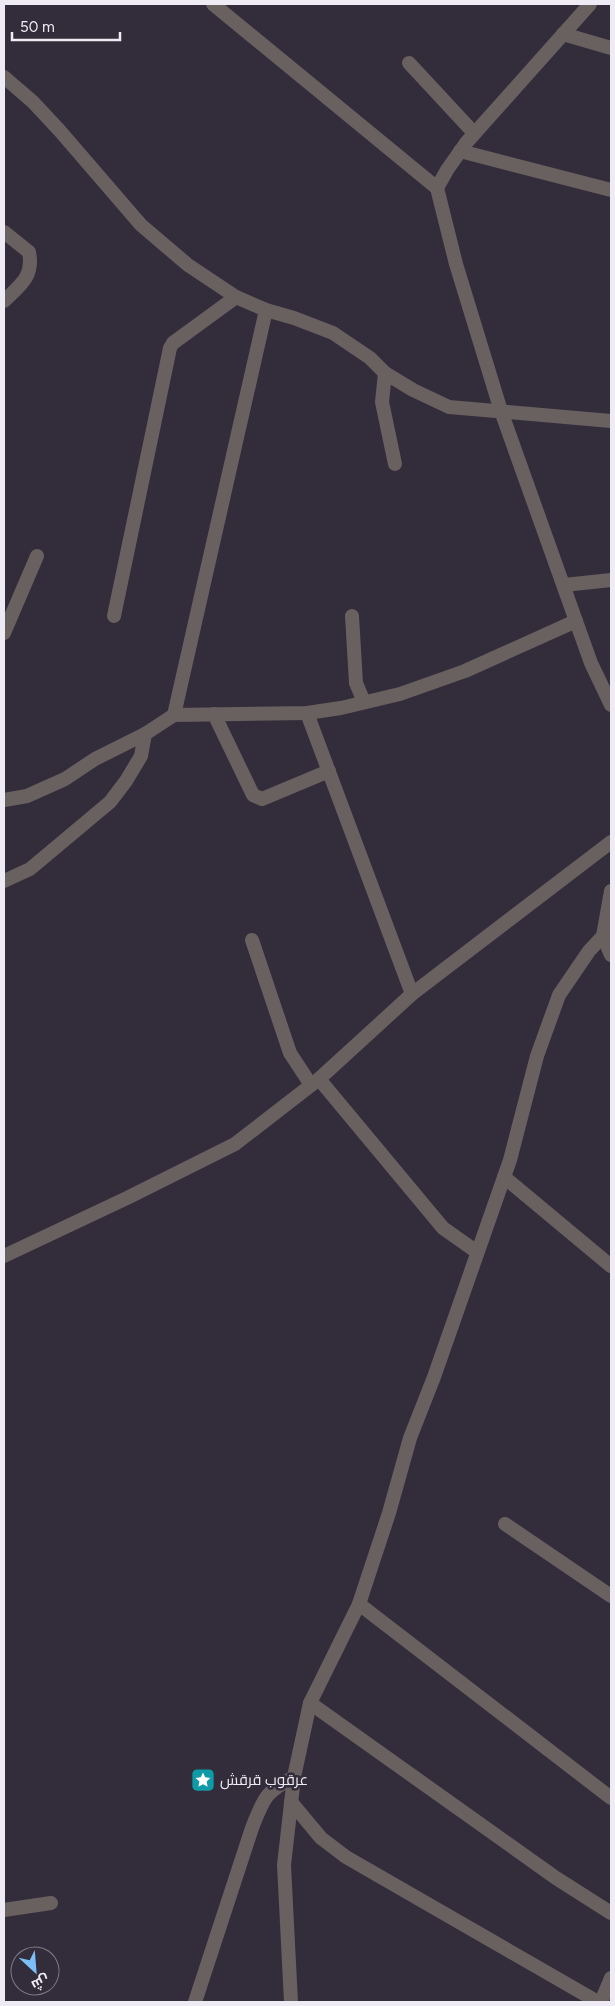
<svg xmlns="http://www.w3.org/2000/svg" width="615" height="2006" font-family="Figtree,Cairo,sans-serif">
	<rect width="100%" height="100%" fill="#332d3b"/>
	<g fill="none" stroke-linecap="round" stroke-linejoin="round">
		<g stroke="#696060" stroke-width="14">
			<path d="M213,4L437,188"/>
			<path d="M590,4L466,143L447,170L437,188L456,264L501,411L591,663L611,705"/>
			<path d="M563,34L611,48"/>
			<path d="M409,63L474,133"/>
			<path d="M4,77L33,102L60,131L141,225L188,265L236,297L266,310L294,318L333,333L370,358L385,373L413,390L449,407L611,421"/>
			<path d="M460,151L611,190"/>
			<path d="M4,232L29,252C34,277 20,285 4,301"/>
			<path d="M266,310L174,715L307,713L341,708L400,694L465,671L576,621"/>
			<path d="M385,373L382,402L395,464"/>
			<path d="M564,585L611,580"/>
			<path d="M114,616L170,348L173,343L236,297"/>
			<path d="M352,616L356,683L364,702"/>
			<path d="M4,633L37,556"/>
			<path d="M307,713L412,994"/>
			<path d="M214,714L253,795L262,799L329,771"/>
			<path d="M4,800L27,796L65,779L95,759L145,734L174,715"/>
			<path d="M4,881L30,869L110,802L126,781L141,756L145,734"/>
			<path d="M611,891L603,936L611,955"/>
			<path d="M252,940L290,1053L311,1085"/>
			<path d="M319,1079L443,1228L477,1252"/>
			<path d="M504,1177L611,1266"/>
			<path d="M4,1256L127,1198L235,1144L319,1079L412,994L611,842"/>
			<path d="M505,1524L611,1596"/>
			<path d="M359,1604L611,1798"/>
			<path d="M310,1703L556,1878L611,1913"/>
			<path d="M291,1802L321,1838L346,1857L598,2002"/>
			<path d="M4,1910L51,1903"/>
			<path d="M195,2002L252,1828C264,1798 265,1792 294,1777"/>
			<path d="M291,2002L284,1865L294,1777L310,1703L359,1604L389,1513L410,1438L434,1377L510,1160L537,1056L559,995L589,951L603,936"/>
			<path d="M601,2002L611,1978"/>
		</g>
	</g>
	<defs>
		<g id="sight-square" transform="scale(1.25)"><rect x="-9" y="-9" width="18" height="18" rx="4" fill="#0f9aa8" stroke="#332d3b"/><path d="M0-6L1.8-2.2L6-1.7L2.9 1.2L3.7 5.4L0 3.3L-3.7 5.4L-2.9 1.2L-6-1.7L-1.8-2.2Z" fill="#fff"/></g>
	</defs>
	<g fill-rule="evenodd">
		<use href="#sight-square" x="203" y="1780"/>
	</g>
	<g text-anchor="middle" stroke-width="5" stroke-linejoin="round" paint-order="stroke">
		<g font-size="15" fill="#efebf4" stroke="#332d3b" text-anchor="start">
			<text x="220" y="1785">عرقوب قرقش</text>
		</g>
	</g>
	<rect width="615" height="2006" fill="none" stroke="#efebf4" stroke-width="10"/>
	<g transform="translate(35 1971) rotate(154)"><circle r="24" fill="#332d3b" stroke="#7e7985"/>
	<path d="M0-4L9 19L0 12L-9 19Z" fill="#7bbef8"/>
	<text y="-8" font-size="14" font-weight="bold" text-anchor="middle" fill="#efebf4">ش</text>
	</g>
	<path d="M12 32v8h108v-8" fill="none" stroke="#efebf4" stroke-width="2.5"/>
	<text x="20" y="32" font-size="15" fill="#efebf4" stroke="#332d3b" stroke-width="4" paint-order="stroke">50 m</text>
</svg>
